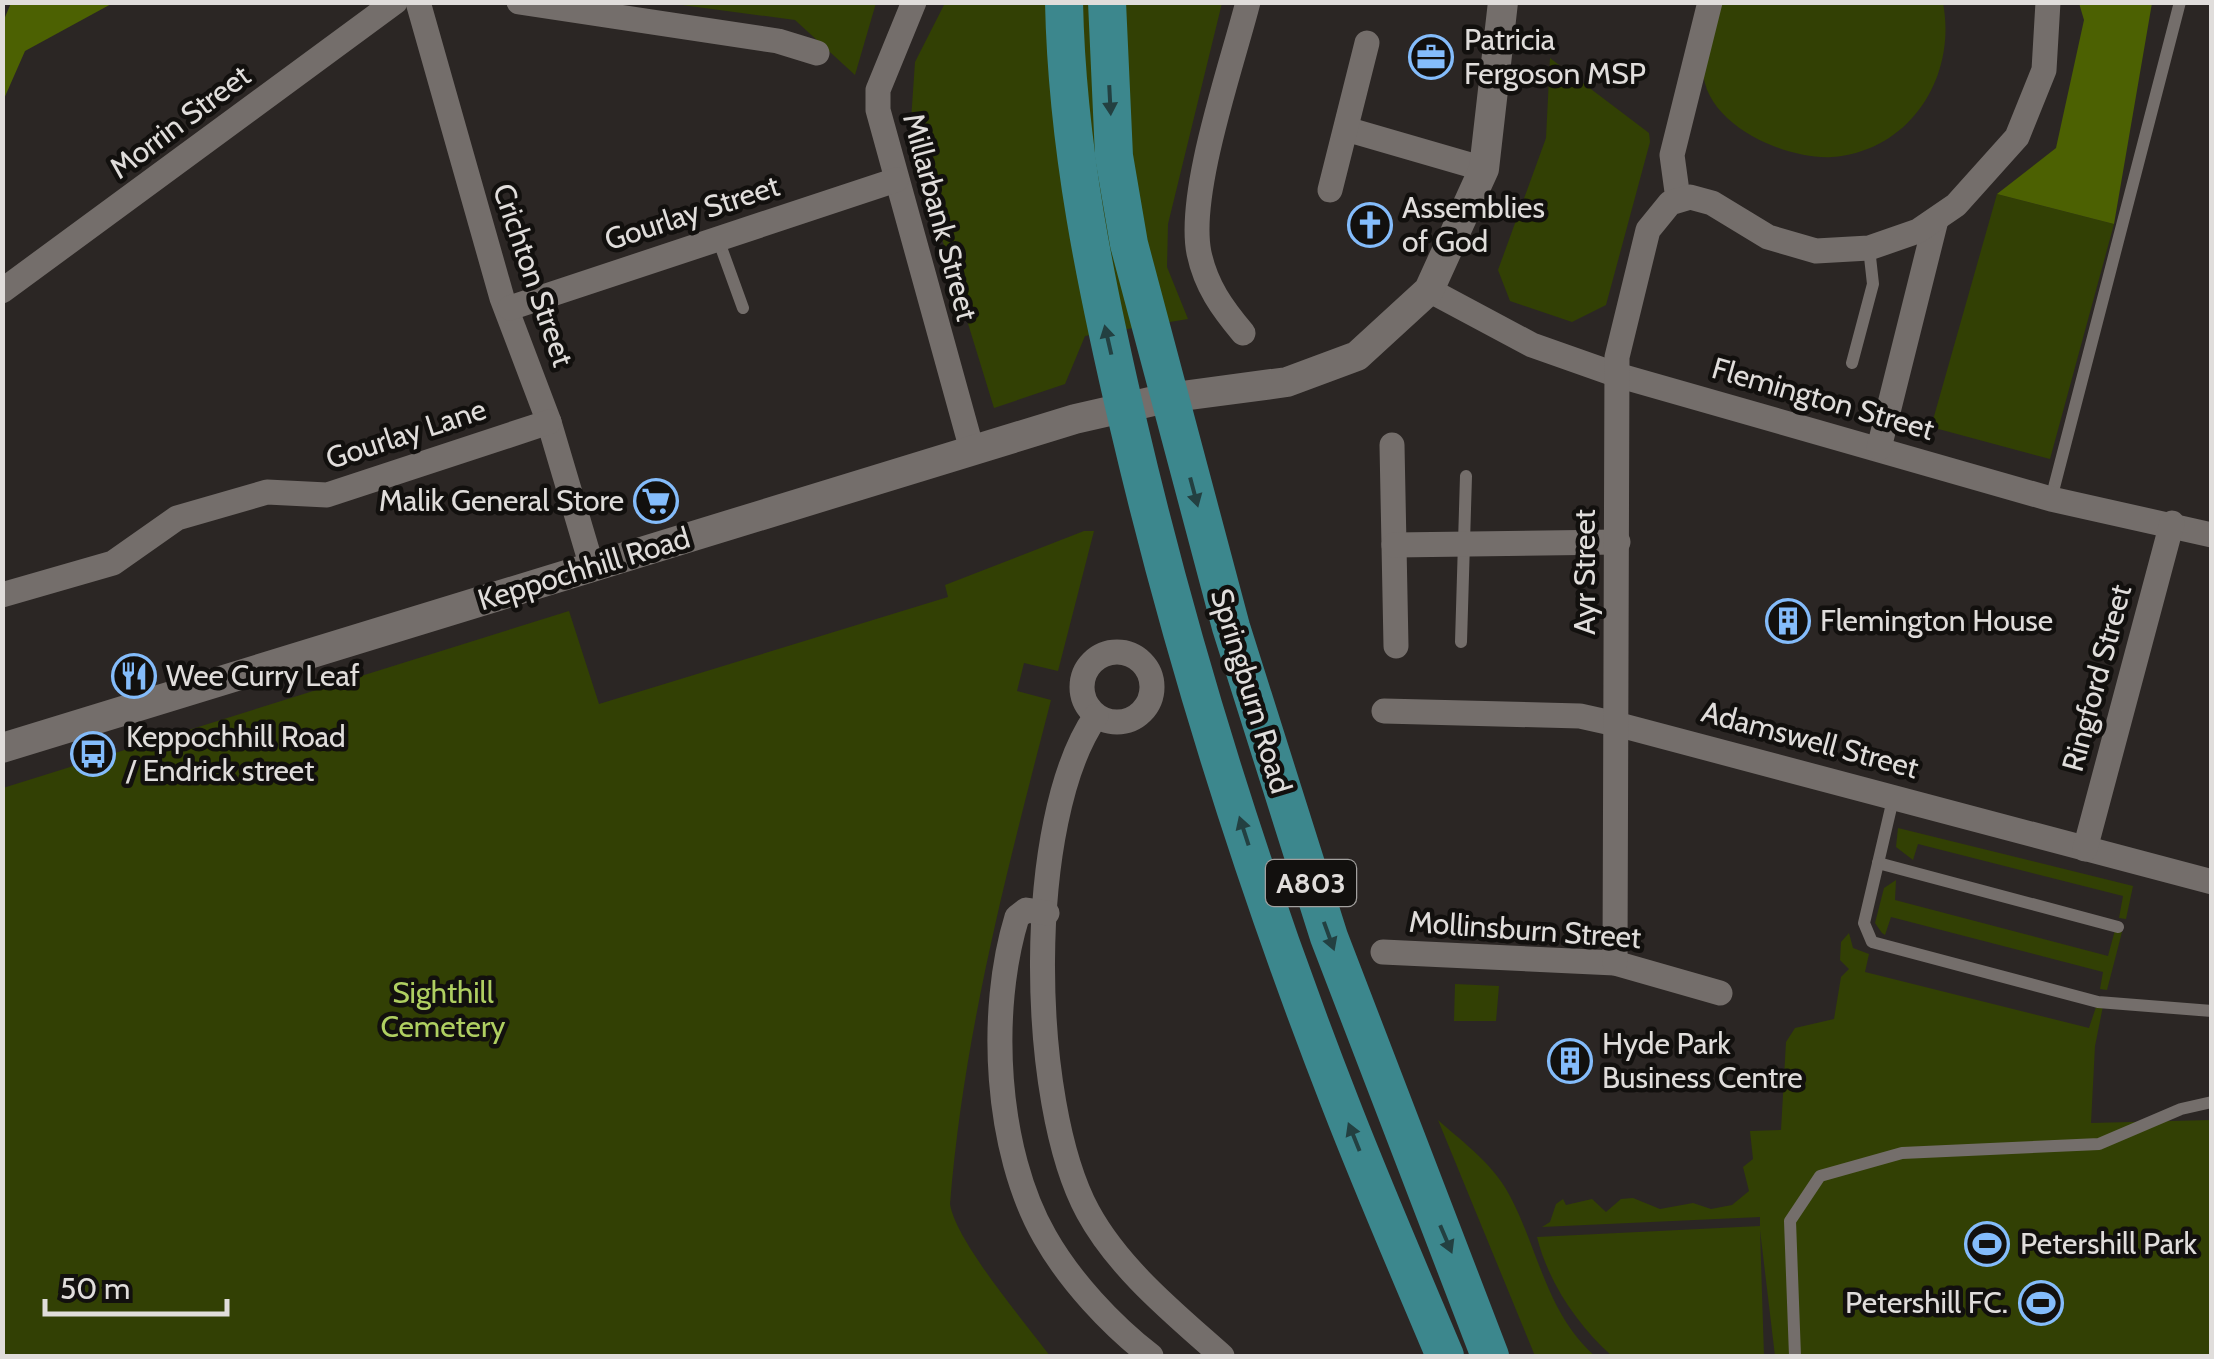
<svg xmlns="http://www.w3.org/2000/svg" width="2214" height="1359" font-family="Cabin,sans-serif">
	<rect width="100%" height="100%" fill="#2b2624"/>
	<g fill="#324004">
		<path d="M667,3H876L855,75L795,20Z"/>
		<path d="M945,3H1222L1168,224L1167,267L1188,319L1085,336L1065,384L994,408L910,135L915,62Z"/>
		<path d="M1722,3H1943C1957,76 1911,151 1832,157C1785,160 1704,124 1703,70C1702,50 1716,22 1722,3Z"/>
		<path d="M1550,58L1649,133L1650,142L1606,305L1572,322L1510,301L1498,270L1546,138Z"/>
		<path d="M1997,194L2114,224L2050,459L1931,427Z"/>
		<path d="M1084,531H1094L1058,671L1024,663L1017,691L1051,700C1009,863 964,1030 950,1204C956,1242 1025,1322 1050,1356H3V788L569,611L599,704L948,597L945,585Z"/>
		<path d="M1898,828L2133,886L2126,919L2119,918L2123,896L1918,844L1913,860L1896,847Z"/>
		<path d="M1896,880L1895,900L2108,956L2115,930L2122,932L2107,990L2100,989L2103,972L1891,917L1885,935L1882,933L1875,923L1884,888Z"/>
		<path d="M1849,933L1853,948L1869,954L1865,972L2089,1028L2096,1007L2103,1006L2095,1046L2091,1123L2211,1120V1356H1775L1760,1230L1764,1356H1612C1578,1326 1548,1282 1537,1237L1760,1226V1217L1542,1227L1550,1222L1556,1204L1563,1199L1566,1205L1592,1199L1606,1212L1621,1199L1633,1198L1660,1209L1693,1203L1711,1209L1732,1205L1749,1191L1743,1167L1753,1159L1750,1131L1781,1130L1786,1042L1795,1028L1834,1019L1841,977L1849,969L1840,960L1841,942Z"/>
		<path d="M1455,984L1499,986L1496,1021H1454Z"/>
		<path d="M1438,1120C1465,1144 1496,1166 1512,1200C1539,1253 1548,1315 1595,1356H1535Z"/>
	</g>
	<g fill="#4c6102">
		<path d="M11,3V2L113,3L25,51L3,101V22Z"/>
		<path d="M2079,3H2152L2114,224L1997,194L2056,148L2084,20Z"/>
	</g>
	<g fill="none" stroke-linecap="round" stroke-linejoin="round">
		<g stroke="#746e6b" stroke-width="12">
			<path d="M718,239L743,308"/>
			<path d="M1852,363L1873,284L1869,248"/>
			<path d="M2051,499L2180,2"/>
			<path d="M1461,642L1466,476"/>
			<path d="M1894,795L1864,923L1872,942L2098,1002L2212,1011"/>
			<path d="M1878,863L2118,927"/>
			<path d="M1795,1356L1790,1221L1820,1176L1902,1153L2099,1144L2181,1109L2212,1102"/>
		</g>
		<g stroke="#746e6b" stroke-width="25">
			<path d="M418,2L502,298L549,422L592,567"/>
			<path d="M519,2L778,41L817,53"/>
			<path d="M914,2L878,90V110L972,450"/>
			<path d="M1346,129L1484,169"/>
			<path d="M1330,190L1367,43"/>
			<path d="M1678,199L1672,155L1710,2"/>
			<path d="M1429,290L1532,345L1617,375L2051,499L2212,535"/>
			<path d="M2,291L395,2"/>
			<path d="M510,308L896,180"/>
			<path d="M1243,333C1222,308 1206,286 1199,253C1187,193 1232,65 1248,2"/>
			<path d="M1392,445L1396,646"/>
			<path d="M1879,448L1936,220"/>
			<path d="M1394,545L1618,542"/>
			<path d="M2,595L113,563L177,518L267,492L327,495L549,422"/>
			<circle cx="1117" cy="687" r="35"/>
			<path d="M1384,711L1580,716L1616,724L2212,882"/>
			<path d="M1096,716C1024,819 1028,1102 1088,1212C1119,1269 1175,1314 1222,1356"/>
			<path d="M2085,849L2172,523"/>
			<path d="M1047,913L1026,910L1017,917C988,1011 995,1150 1045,1237C1070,1281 1111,1325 1151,1356"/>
			<path d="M1383,952L1615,963L1720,993"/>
			<path d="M1615,963L1617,357L1648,230L1670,203L1690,197L1712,203L1768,237L1816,251L1869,248L1918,231L1956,205L2017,137L2044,70L2048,2"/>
		</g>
		<path stroke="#746e6b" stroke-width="30" d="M2,748L1075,419L1167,398L1287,382L1357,356L1429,290L1484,169L1503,2"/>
		<g stroke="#3c878d" stroke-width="38">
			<path d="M1064,2C1067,148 1096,286 1129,427C1183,657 1255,885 1341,1105C1374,1190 1410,1273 1445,1356"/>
			<path d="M1107,2L1114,156L1129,244L1231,627L1329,937L1490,1356"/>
		</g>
	</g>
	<defs><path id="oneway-solid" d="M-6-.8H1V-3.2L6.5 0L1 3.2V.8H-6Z" transform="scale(2.5)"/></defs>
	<g fill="#234041">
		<use href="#oneway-solid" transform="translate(1110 100) rotate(87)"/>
		<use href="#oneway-solid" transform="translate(1108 340) rotate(-103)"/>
		<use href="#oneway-solid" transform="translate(1194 492) rotate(75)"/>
		<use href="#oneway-solid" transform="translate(1244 831) rotate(-108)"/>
		<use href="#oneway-solid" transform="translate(1329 936) rotate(70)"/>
		<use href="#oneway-solid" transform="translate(1354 1137) rotate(-112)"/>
		<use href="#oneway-solid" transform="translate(1446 1239) rotate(67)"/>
	</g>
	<defs>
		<g id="office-ring" transform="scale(2.25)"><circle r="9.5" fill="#12100e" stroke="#84bcfb" stroke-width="1.5"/><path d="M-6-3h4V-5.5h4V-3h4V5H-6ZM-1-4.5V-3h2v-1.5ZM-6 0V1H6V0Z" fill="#84bcfb"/></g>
		<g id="church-ring" transform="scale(2.25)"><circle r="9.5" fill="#12100e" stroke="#84bcfb" stroke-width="1.5"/><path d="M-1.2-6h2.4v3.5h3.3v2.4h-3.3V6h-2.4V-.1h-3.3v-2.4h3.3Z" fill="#84bcfb"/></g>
		<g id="supermarket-ring" transform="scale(2.25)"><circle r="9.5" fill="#12100e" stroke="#84bcfb" stroke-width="1.5"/><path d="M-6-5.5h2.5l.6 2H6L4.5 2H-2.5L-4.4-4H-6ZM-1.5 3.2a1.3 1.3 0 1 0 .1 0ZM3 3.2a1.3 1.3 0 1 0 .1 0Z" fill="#84bcfb"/></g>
		<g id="building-ring" transform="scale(2.25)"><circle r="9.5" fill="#12100e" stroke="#84bcfb" stroke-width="1.5"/><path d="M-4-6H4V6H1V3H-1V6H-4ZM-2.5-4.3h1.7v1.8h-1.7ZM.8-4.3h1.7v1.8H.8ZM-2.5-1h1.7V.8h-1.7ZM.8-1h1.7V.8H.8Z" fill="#84bcfb"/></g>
		<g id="restaurant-ring" transform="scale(2.25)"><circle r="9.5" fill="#12100e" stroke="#84bcfb" stroke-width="1.5"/><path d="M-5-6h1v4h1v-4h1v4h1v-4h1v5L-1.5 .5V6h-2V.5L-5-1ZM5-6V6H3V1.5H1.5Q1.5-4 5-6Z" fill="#84bcfb"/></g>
		<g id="bus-ring" transform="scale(2.25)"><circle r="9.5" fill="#12100e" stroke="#84bcfb" stroke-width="1.5"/><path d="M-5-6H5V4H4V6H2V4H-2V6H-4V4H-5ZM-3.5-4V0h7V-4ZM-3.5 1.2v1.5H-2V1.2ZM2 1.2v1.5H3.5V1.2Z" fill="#84bcfb"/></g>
		<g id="stadium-ring" transform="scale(2.25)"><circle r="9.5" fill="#12100e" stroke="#84bcfb" stroke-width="1.5"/><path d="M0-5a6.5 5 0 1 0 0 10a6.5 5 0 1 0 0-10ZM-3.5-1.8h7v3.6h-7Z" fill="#84bcfb"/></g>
	</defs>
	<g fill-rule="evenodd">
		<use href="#office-ring" x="1431" y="57"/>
		<use href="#church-ring" x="1370" y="225"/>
		<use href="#supermarket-ring" x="656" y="501"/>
		<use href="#building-ring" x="1788" y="621"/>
		<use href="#restaurant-ring" x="134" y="676"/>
		<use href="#bus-ring" x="93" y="754"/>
		<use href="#building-ring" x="1570" y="1061"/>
		<use href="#stadium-ring" x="1987" y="1244"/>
		<use href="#stadium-ring" x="2041" y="1303"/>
	</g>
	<g text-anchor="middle" stroke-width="9" stroke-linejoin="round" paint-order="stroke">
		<rect fill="#12100e" stroke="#a2a09e" stroke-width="2.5" x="1266" y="860" width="90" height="46" rx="8"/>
		<g font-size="28" font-weight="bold" fill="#e0dddb">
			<text x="1311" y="893">A803</text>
		</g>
		<g font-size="30" fill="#e0dddb" stroke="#12100e" text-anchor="start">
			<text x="1464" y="50">Patricia<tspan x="1464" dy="34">Fergoson MSP</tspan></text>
			<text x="1402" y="218">Assemblies<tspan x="1402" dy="34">of God</tspan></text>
			<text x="624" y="511" text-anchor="end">Malik General Store</text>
			<text x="1820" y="631">Flemington House</text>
			<text x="166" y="686">Wee Curry Leaf</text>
			<text x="126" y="747">Keppochhill Road<tspan x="126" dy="34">/ Endrick street</tspan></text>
			<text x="1602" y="1054">Hyde Park<tspan x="1602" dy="34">Business Centre</tspan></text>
			<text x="2020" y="1254">Petershill Park</text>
			<text x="2008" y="1313" text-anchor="end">Petershill FC.</text>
		</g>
		<g font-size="30" fill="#e0dddb" stroke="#12100e">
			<text transform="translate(180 122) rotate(-37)" y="10">Morrin Street</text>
			<text transform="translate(692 213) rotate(-18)" y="10">Gourlay Street</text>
			<text transform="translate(940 217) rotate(75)" y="10">Millarbank Street</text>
			<text transform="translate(533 275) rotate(71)" y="10">Crichton Street</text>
			<text transform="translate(1823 399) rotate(16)" y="10">Flemington Street</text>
			<text transform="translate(406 434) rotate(-18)" y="10">Gourlay Lane</text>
			<text transform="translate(584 569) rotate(-17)" y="10">Keppochhill Road</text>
			<text transform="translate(1585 572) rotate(-90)" y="10">Ayr Street</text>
			<text transform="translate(2097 678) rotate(-75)" y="10">Ringford Street</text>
			<text transform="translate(1251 691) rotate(73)" y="10">Springburn Road</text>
			<text transform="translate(1810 740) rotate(15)" y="10">Adamswell Street</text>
			<text transform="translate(1525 930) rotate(4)" y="10">Mollinsburn Street</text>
		</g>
		<g font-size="30" fill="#afcf61" stroke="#12100e">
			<text x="443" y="1003">Sighthill<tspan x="443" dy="34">Cemetery</tspan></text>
		</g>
	</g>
	<rect width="2214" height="1359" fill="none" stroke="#e0dddb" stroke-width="10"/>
	<path d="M45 1299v15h182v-15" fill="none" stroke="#e0dddb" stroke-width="5"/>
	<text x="60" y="1299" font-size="30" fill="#e0dddb" stroke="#12100e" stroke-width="8" paint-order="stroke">50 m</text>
</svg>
